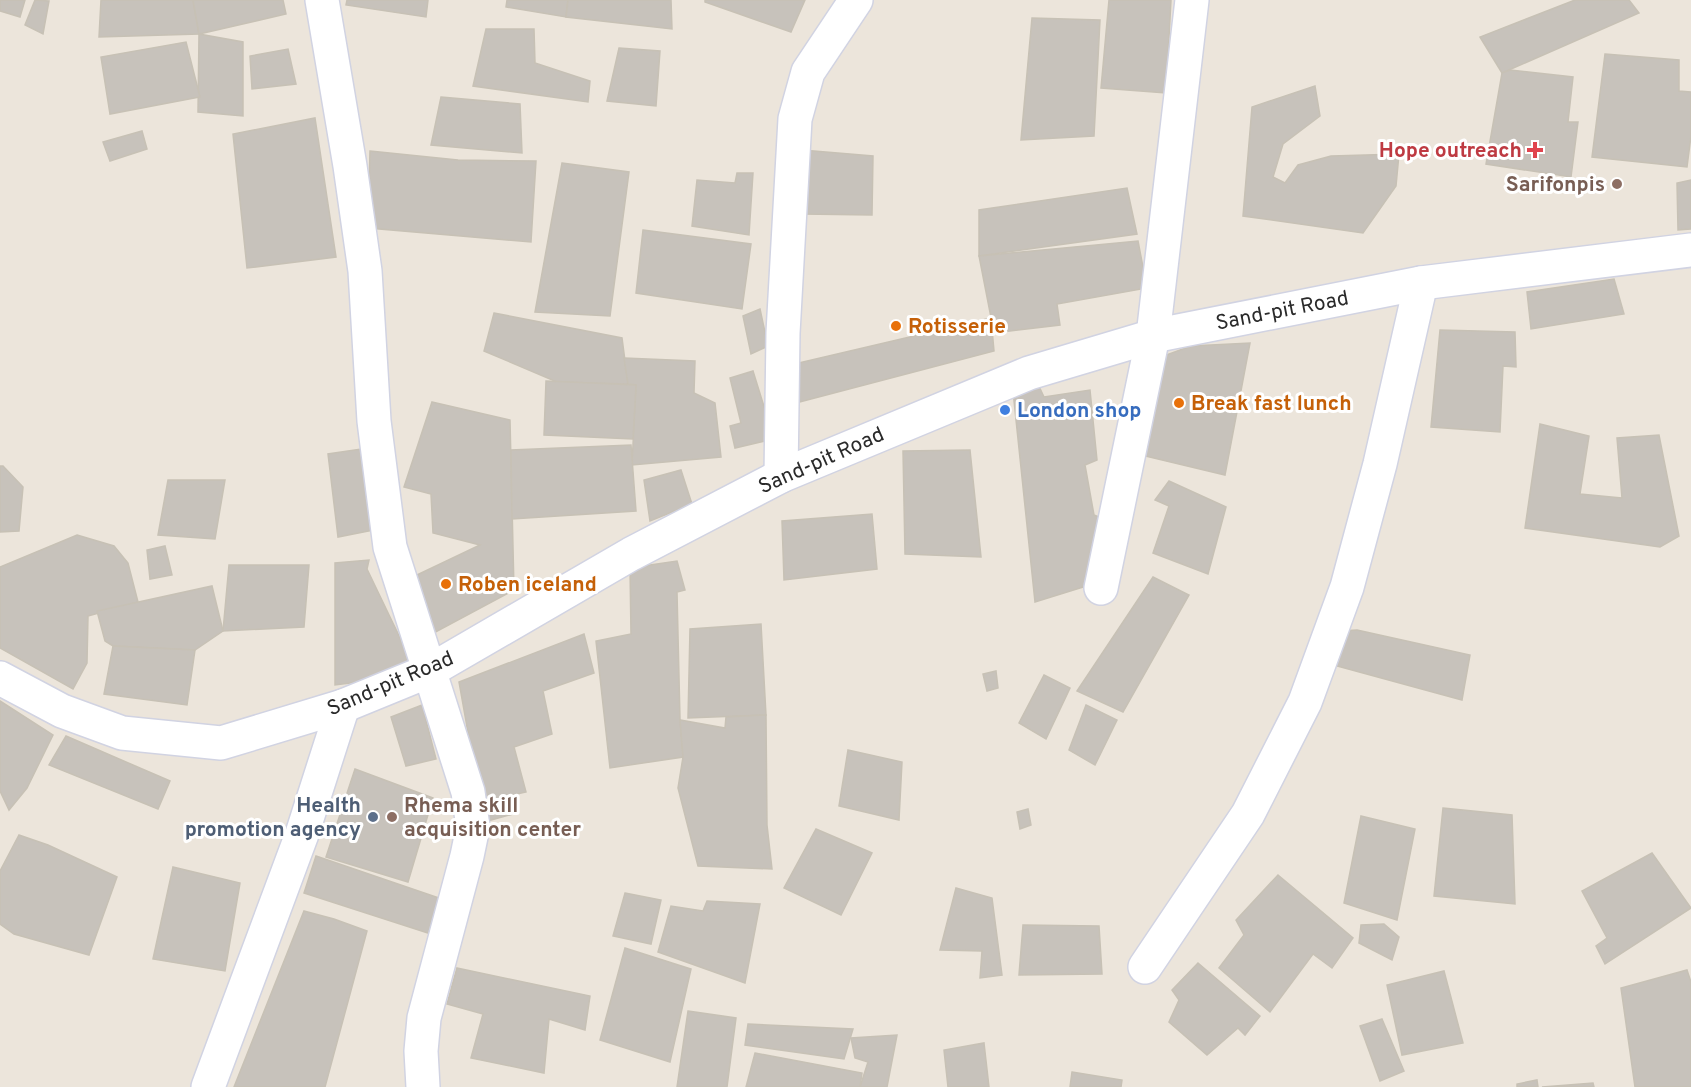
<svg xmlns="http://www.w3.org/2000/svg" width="1691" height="1087" font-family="Overpass,sans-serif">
	<rect width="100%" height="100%" fill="#ece5db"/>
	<g fill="#c7c2bb" stroke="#c7c1b5" stroke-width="1.5">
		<path d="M0,0H25L20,17L0,11Z"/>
		<path d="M35,0L49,1L43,34L25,25Z"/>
		<path d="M101,0H193L199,34L99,37Z"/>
		<path d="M193,0H283L286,14L199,34Z"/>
		<path d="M347,0H428L426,17L346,5Z"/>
		<path d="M507,0H568L566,17L506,7Z"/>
		<path d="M568,0H671L672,29L566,17Z"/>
		<path d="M705,0H805L791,32L705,2Z"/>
		<path d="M1109,0H1171L1166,93L1101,88Z"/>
		<path d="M1575,0H1629L1639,13L1502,73L1480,37Z"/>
		<path d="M1032,18L1100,20L1094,136L1021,140Z"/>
		<path d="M486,29H534L535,63L590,81L588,102L473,86Z"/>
		<path d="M199,34L243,42V116L198,112Z"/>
		<path d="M186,42L200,97L110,114L101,57Z"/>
		<path d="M619,48L660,51L656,106L607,101Z"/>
		<path d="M288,49L296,84L252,89L250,56Z"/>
		<path d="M1605,54L1679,60V91L1691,92V136L1687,167L1592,157Z"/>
		<path d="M1510,70L1573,77L1568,122H1578L1571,177L1486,164L1502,73Z"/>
		<path d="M1315,86L1320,116L1283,144L1273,177L1285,183L1298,165L1331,156L1399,154L1396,186L1363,233L1243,216L1252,107Z"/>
		<path d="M441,97L520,104L522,153L431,145Z"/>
		<path d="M315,118L336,257L247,268L233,134Z"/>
		<path d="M142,131L147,149L110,161L103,142Z"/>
		<path d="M802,150L873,156L872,215L802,214Z"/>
		<path d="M370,151L458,160L536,161L531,242L368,228Z"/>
		<path d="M562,163L629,172L610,316L535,312Z"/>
		<path d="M737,173H753L749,235L692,226L697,180L735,183Z"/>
		<path d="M1691,180V229L1678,230L1677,183Z"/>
		<path d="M1127,188L1137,234L979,256V210Z"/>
		<path d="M643,230L751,244L742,309L636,293Z"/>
		<path d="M1138,241L1147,288L1057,304L1060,325L994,333L979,256Z"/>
		<path d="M1614,279L1624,314L1531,329L1527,292Z"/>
		<path d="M760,309L768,346L751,354L743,316Z"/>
		<path d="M494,313L622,338L628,384L557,382L484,351Z"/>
		<path d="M991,318L994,351L792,404L794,364Z"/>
		<path d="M1440,330L1515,332L1516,367L1503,366L1500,432L1431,427Z"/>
		<path d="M1250,343L1225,475L1141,455L1158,358L1191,346Z"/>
		<path d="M624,358L695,361L694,393L715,403L721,457L632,465L636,385L628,384Z"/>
		<path d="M753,371L774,439L735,448L730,426L741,423L730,378Z"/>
		<path d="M546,381L636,385L633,439L544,435Z"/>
		<path d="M1037,382L1044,397L1090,390L1097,460L1085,465L1094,515L1108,521L1090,585L1035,602L1013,391Z"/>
		<path d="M432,402L510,420L514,590L432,634L417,575L480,545L433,533L431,494L404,487Z"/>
		<path d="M1540,424L1589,436L1580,494L1622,498L1617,438L1659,435L1679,536L1660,547L1525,528Z"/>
		<path d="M631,445L636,511L512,519L511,450Z"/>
		<path d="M361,449L374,530L338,537L328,454Z"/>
		<path d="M970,450L981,557L905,554L903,451Z"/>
		<path d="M0,466H3L23,487L19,531L0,532Z"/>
		<path d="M681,470L692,504L650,521L644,480Z"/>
		<path d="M168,480H225L215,539L158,535Z"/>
		<path d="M1169,481L1226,507L1208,574L1153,553L1169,506L1155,500Z"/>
		<path d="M872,514L877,569L784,580L782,521Z"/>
		<path d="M77,535L114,546L128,563L138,602L88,616L87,663L73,689L0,648V567Z"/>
		<path d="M165,546L172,575L150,579L147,550Z"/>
		<path d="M369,560L367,569L402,642L414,662L390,678L335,685V563Z"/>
		<path d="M677,561L685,590L677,592L680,720L683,757L610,768L596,641L631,634L630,568Z"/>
		<path d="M229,565H309L304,627L223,631Z"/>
		<path d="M1153,577L1189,595L1123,712L1077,691Z"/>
		<path d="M212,586L223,631L195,650L113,646L105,641L97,611Z"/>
		<path d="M761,624L766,715L688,718L690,629Z"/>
		<path d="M1357,630L1470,655L1462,700L1337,666L1341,631Z"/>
		<path d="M584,634L594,673L543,691L552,734L514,747L526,792L508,796L513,814L484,822L459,682Z"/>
		<path d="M113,646L195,650L187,705L104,694Z"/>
		<path d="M996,671L998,688L987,691L983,674Z"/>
		<path d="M1044,675L1070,688L1046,739L1019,723Z"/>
		<path d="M0,701L53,735L27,788L9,810L0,791Z"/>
		<path d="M422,705L436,759L406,766L391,717Z"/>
		<path d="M1086,705L1117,720L1095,765L1069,750Z"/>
		<path d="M766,715L767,825L772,869L698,866L678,788L683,757L680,720L725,728L726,717Z"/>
		<path d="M66,736L170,781L158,809L49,765Z"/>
		<path d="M848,750L902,762L899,820L839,806Z"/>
		<path d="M355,769L433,798L408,882L326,857Z"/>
		<path d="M1443,808L1512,815L1515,904L1434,896Z"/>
		<path d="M1028,809L1031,825L1020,829L1017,812Z"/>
		<path d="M1361,816L1415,829L1397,920L1344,903Z"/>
		<path d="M816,829L872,853L841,915L784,888Z"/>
		<path d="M19,835L48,845L117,877L89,955L14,934L0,924V871Z"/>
		<path d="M1652,853L1691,908L1605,964L1596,946L1607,938L1582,891Z"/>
		<path d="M316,856L439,898L434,935L304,893Z"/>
		<path d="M173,867L240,883L225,971L153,959Z"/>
		<path d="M1278,875L1353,938L1332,968L1313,954L1270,1012L1219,968L1244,935L1236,920Z"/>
		<path d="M956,888L992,898L1002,975L980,978L982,951L940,950Z"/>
		<path d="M625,893L661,900L651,944L613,936Z"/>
		<path d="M707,901L760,904L745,983L658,952L671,906L703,911Z"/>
		<path d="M304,911L334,919L367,931L325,1087H234Z"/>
		<path d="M1384,924L1399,937L1392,960L1359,943L1361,925Z"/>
		<path d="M1023,925L1099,926L1102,974L1019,975Z"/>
		<path d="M625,948L691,969L670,1062L600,1040Z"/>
		<path d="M1198,963L1260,1016L1245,1035L1238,1028L1207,1055L1169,1022L1179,1000L1172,990Z"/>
		<path d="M457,968L590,996L585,1030L549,1019L544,1073L471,1058L483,1014L447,1004Z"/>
		<path d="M1687,970L1691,982V1087H1635L1621,988Z"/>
		<path d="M1444,971L1463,1043L1402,1055L1387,985Z"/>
		<path d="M688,1011L736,1018L727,1087H677Z"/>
		<path d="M1382,1019L1404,1071L1380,1081L1360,1026Z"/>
		<path d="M748,1024L853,1029L844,1059L745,1045Z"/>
		<path d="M897,1035L887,1087H860L868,1062L855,1058L851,1038Z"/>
		<path d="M984,1043L989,1087H948L944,1050Z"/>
		<path d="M755,1053L862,1073L860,1087H746Z"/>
		<path d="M1072,1072L1122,1080L1121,1087H1070Z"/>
		<path d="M1537,1080L1538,1087H1517V1084Z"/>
		<path d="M1593,1083L1594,1087H1542Z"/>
	</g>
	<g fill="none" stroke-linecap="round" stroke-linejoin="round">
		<g stroke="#d1d3e2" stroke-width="36">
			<g id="minor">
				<path d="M322,0L350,166L365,271L374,421L390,547L468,792L473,827L467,856L424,1018L421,1051L423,1087"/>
				<path d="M781,476L783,333L795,119L808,72L856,0"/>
				<path d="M1101,588L1153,336L1192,0"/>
				<path d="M0,678L62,711L122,733L221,743L343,706L431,670L631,554L781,476L1029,373L1153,336L1421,283L1691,250"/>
				<path d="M1145,967L1248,814L1305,702L1347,587L1380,464L1421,283"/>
				<path d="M208,1087L302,834L343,706"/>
			</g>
		</g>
		<use href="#minor" stroke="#fff" stroke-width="33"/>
	</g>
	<path fill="#e0444e" stroke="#fff" stroke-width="2" d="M1532 141h6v6h6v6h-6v6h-6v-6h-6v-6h6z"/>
	<g fill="#8d6e63" stroke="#fff" stroke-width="2">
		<circle cx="1617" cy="184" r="6"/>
		<circle cx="392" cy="817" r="6"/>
	</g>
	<g fill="#e8710a" stroke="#fff" stroke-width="2">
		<circle cx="896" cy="326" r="6"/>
		<circle cx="1179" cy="403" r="6"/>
		<circle cx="446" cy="584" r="6"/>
	</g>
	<circle fill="#3f7fe0" stroke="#fff" stroke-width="2" cx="1005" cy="410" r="6"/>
	<circle fill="#5c6f8a" stroke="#fff" stroke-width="2" cx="373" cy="817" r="6"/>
	<g text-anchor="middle" stroke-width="6" stroke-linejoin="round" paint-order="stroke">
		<g font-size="21" font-weight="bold" fill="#be3a42" stroke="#fff" text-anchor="end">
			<text x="1522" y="157">Hope outreach</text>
		</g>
		<g font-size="21" font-weight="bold" fill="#785e54" stroke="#fff" text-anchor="end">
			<text x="1605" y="191">Sarifonpis</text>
			<text x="404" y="812" text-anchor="start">Rhema skill<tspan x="404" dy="24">acquisition center</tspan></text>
		</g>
		<g font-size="21" fill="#2a2a2a" stroke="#fff">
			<text transform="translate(1282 310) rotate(-11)" y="7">Sand-pit Road</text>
			<text transform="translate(821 460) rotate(-24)" y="7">Sand-pit Road</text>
			<text transform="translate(390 683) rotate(-23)" y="7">Sand-pit Road</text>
		</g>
		<g font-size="21" font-weight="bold" fill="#c56008" stroke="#fff" text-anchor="start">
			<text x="908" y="333">Rotisserie</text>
			<text x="1191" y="410">Break fast lunch</text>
			<text x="458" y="591">Roben iceland</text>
		</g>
		<g font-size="21" font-weight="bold" fill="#366cbe" stroke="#fff" text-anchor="start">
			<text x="1017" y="417">London shop</text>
		</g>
		<g font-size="21" font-weight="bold" fill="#4e5e75" stroke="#fff" text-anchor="end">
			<text x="361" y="812">Health<tspan x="361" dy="24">promotion agency</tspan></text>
		</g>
	</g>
</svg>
